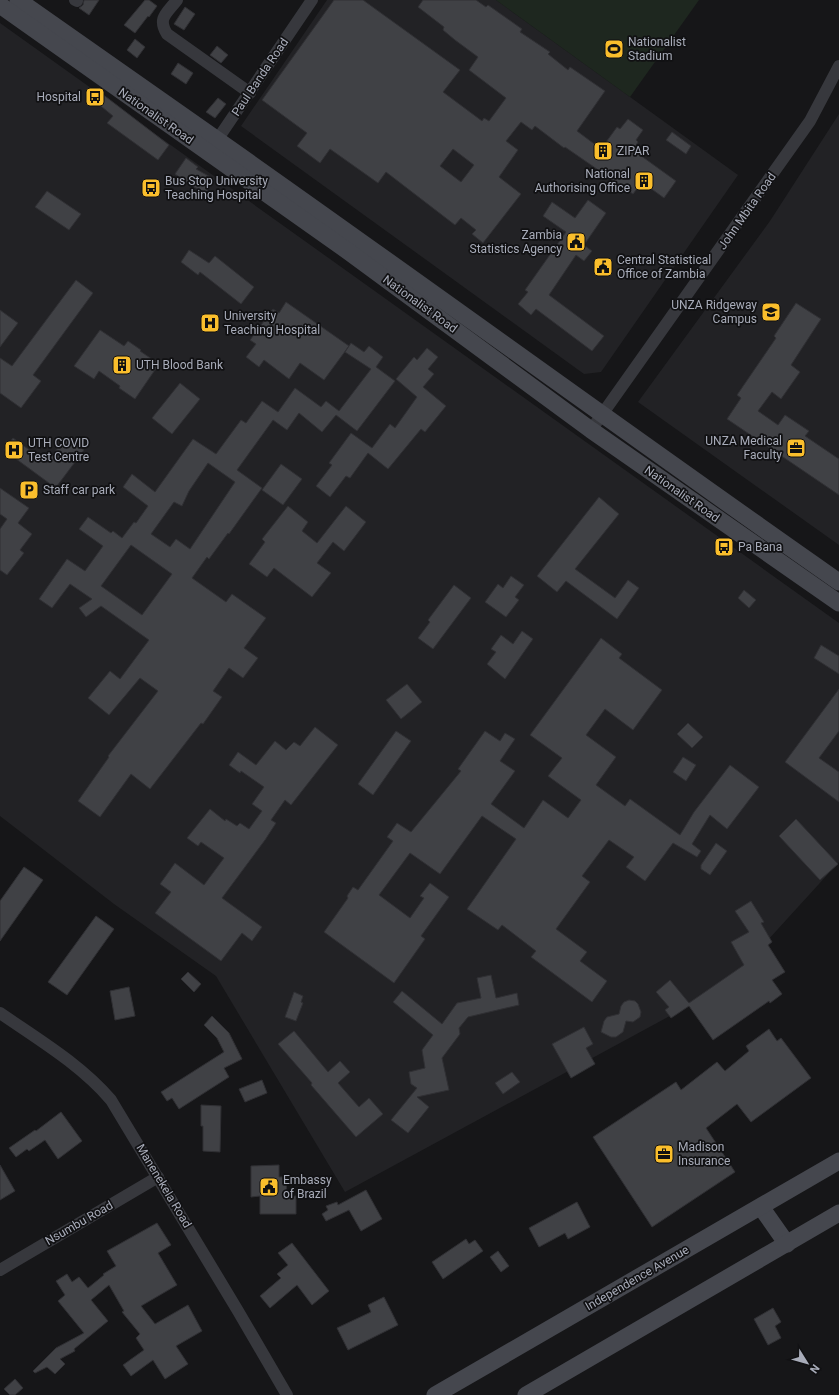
<svg xmlns="http://www.w3.org/2000/svg" width="839" height="1395" font-family="Roboto,sans-serif">
	<rect width="100%" height="100%" fill="#161618"/>
	<g fill="#222225">
		<path d="M327,0H496L738,175L601,372L584,374L241,126Z"/>
		<path d="M0,23L839,623V862L727,985L345,1192L216,976L114,904L0,816Z"/>
		<path d="M839,114V545L638,402L770,221Z"/>
	</g>
	<path fill="#1e271f" d="M496,0H699L630,97Z"/>
	<g fill="#404145" stroke="#303034" fill-rule="evenodd">
		<path d="M84,0H99L89,15L79,8L83,5Z"/>
		<path d="M145,0H149L157,6L149,17L148,16L135,33L124,25Z"/>
		<path d="M334,0H363L460,70L443,92L482,121L484,118L489,121L506,98L469,70L478,57L455,40L443,30L444,27L418,7L423,0H476L486,7L488,5L522,29L520,32L550,52L548,54L568,70L570,67L605,91L577,131L601,149L617,127L620,129L628,119L643,130L636,140L638,142L633,150L676,181L664,198L642,182L633,194L565,147L564,148L535,126L532,130L521,122L506,141L518,150L499,177L521,194L483,243L472,234L476,230L461,218L455,225L386,172L378,183L330,149L320,163L297,146L307,133L262,100ZM453,149L474,165L461,182L440,166Z"/>
		<path d="M185,7L195,14L184,30L174,24Z"/>
		<path d="M135,39L145,47L137,58L127,50Z"/>
		<path d="M217,46L228,55L221,63L210,55Z"/>
		<path d="M178,63L193,73L186,84L171,74Z"/>
		<path d="M97,90L169,145L158,160L107,123L113,116L91,98Z"/>
		<path d="M218,98L226,104L215,118L206,112Z"/>
		<path d="M672,132L691,146L686,154L666,140Z"/>
		<path d="M186,158L198,167L196,169L214,179L206,193L192,186L175,174Z"/>
		<path d="M47,191L81,214L69,230L35,207Z"/>
		<path d="M588,200L606,213L584,245L592,251L584,261L576,255L549,295L604,336L592,351L536,309L531,315L518,304L528,292L525,290L566,232L543,216L552,202L575,218Z"/>
		<path d="M189,250L209,263L215,256L254,287L241,304L200,272L198,275L181,262Z"/>
		<path d="M76,280L93,293L33,375L41,381L21,408L0,393V358L12,366Z"/>
		<path d="M286,302L349,346L324,380L300,363L289,379L264,360L259,367L246,357L256,344L250,340L267,317L273,309L279,313Z"/>
		<path d="M796,303L821,319L791,365L800,372L781,399L772,392L758,411L778,425L785,415L809,431L805,436L839,459V495L727,419L741,398L737,395L776,338L774,336Z"/>
		<path d="M0,310L18,323L0,347Z"/>
		<path d="M100,330L124,346L128,341L141,350L140,351L159,364L135,399L119,388L120,386L99,371L94,379L74,366Z"/>
		<path d="M351,343L364,352L369,346L383,357L376,367L395,381L357,431L336,415L322,432L299,413L287,430L273,420L237,470L262,488L229,534L228,533L209,559L207,557L192,578L226,602L232,594L266,618L244,648L258,658L243,678L229,668L213,691L222,697L203,724L201,723L150,789L131,774L100,817L78,801L109,757L108,756L158,691L140,678L109,715L88,698L110,671L120,679L149,640L101,606L86,617L79,608L92,599L70,584L52,608L39,599L67,559L85,571L103,546L79,529L88,517L111,533L113,531L122,538L134,522L136,523L148,506L123,487L132,474L155,492L193,439L216,454L241,420L246,423L262,401L278,412L295,388L321,407L326,401L339,411L371,369L345,352ZM208,463L235,482L190,549L176,539L170,547L151,534L174,502L182,506L189,491ZM131,545L172,574L142,615L101,586Z"/>
		<path d="M427,348L438,357L428,369L434,374L423,387L446,406L425,432L421,429L388,469L368,453L350,478L346,476L330,497L316,486L332,465L329,463L351,433L372,448L390,424L395,428L417,397L396,379L414,357L417,360Z"/>
		<path d="M180,383L200,399L172,434L152,418Z"/>
		<path d="M66,437L84,450L57,486H53L4,450L13,438L47,463Z"/>
		<path d="M281,464L302,479L283,505L262,490Z"/>
		<path d="M0,488L29,508L18,523L32,534L20,550L24,553L7,575L0,570V529L7,519L0,514Z"/>
		<path d="M599,497L619,514L575,569L615,598L628,580L639,588L617,619L566,581L557,592L537,576Z"/>
		<path d="M288,506L308,522L302,531L317,543L346,506L366,522L344,551L333,542L317,563L331,573L312,597L274,568L267,577L249,564L265,542L262,539Z"/>
		<path d="M511,576L524,585L515,597L519,600L506,617L485,602L498,584L503,588Z"/>
		<path d="M454,585L471,598L433,649L418,638L430,622L428,620Z"/>
		<path d="M744,590L756,600L749,608L738,598Z"/>
		<path d="M522,631L533,639L505,679L487,664L496,652L491,649L501,635L513,644Z"/>
		<path d="M601,638L622,654L619,658L662,690L633,730L605,709L586,735L616,757L596,785L625,806L630,799L680,835L694,812L730,765L759,787L727,829L710,815L692,844L701,851L697,857L673,843L645,881L626,867L634,857L609,840L582,876L590,882L556,929L587,952L580,961L607,981L592,1002L531,957L536,951L502,925L498,930L467,909L516,839L482,816L440,874L410,853L379,895L410,918L424,898L420,896L430,883L449,897L421,936L425,939L394,983L324,932L348,898L347,896L353,887L358,890L393,841L387,837L397,823L411,832L461,771L458,769L485,731L500,741L505,733L515,739L500,761L515,771L491,804L524,828L543,800L568,818L581,800L548,776L562,758L530,735Z"/>
		<path d="M821,645L839,656V674L814,658Z"/>
		<path d="M407,684L422,702L401,719L386,700Z"/>
		<path d="M839,689V731L819,758L839,772V802L785,762Z"/>
		<path d="M688,723L703,737L692,748L677,734Z"/>
		<path d="M315,727L338,745L291,805L285,800L271,820L276,823L265,840L222,898L262,927L252,941L242,933L221,961L155,913L171,892L160,884L175,863L204,885L224,858L201,842L198,846L187,838L210,809L225,821L226,819L237,826L240,823L249,829L262,811L252,804L264,787L241,771L240,773L229,765L238,752L256,765L275,741L286,750L294,742L300,746Z"/>
		<path d="M396,731L411,741L373,795L358,784Z"/>
		<path d="M683,757L696,765L686,781L673,772Z"/>
		<path d="M796,819L838,864L820,880L779,836Z"/>
		<path d="M716,843L727,851L710,875L701,869V865Z"/>
		<path d="M24,867L43,880L0,941V901Z"/>
		<path d="M751,901L764,922L761,923L772,942L768,945L785,972L772,980L782,994L770,1003L769,1001L713,1040L689,1006L671,1018L665,1010L669,1007L656,992L670,980L689,1003L744,965L731,942L749,932L735,911Z"/>
		<path d="M96,916L114,929L67,995L48,982Z"/>
		<path d="M188,972L201,984L194,992L181,979Z"/>
		<path d="M491,975L496,998L517,993L519,1005L468,1017L459,1028L460,1034L442,1058L449,1090L417,1097L429,1107L408,1133L391,1120L417,1088L411,1084L409,1072L425,1068L422,1050L433,1035L393,1002L402,991L442,1024L457,1003L481,998L477,978Z"/>
		<path d="M129,987L135,1016L115,1020L110,991Z"/>
		<path d="M294,992L303,996L301,1002L303,1003L296,1021L285,1017Z"/>
		<path d="M629,1000L635,1001L638,1004L641,1012L640,1017L633,1022L626,1021L623,1032L616,1037H611L601,1032L604,1021L607,1017L619,1014L621,1006L624,1002Z"/>
		<path d="M212,1016L229,1033L242,1059L224,1068L229,1077L179,1109L172,1098L167,1101L161,1092L224,1052L217,1038L204,1025Z"/>
		<path d="M584,1027L593,1044L586,1048L595,1064L571,1078L552,1044Z"/>
		<path d="M769,1029L777,1041L781,1038L811,1078L751,1122L737,1104L706,1128L735,1172L652,1227L593,1137L676,1082L681,1090L717,1062L725,1071L749,1051L746,1046Z"/>
		<path d="M294,1031L328,1072L340,1061L350,1072L338,1083L359,1107L369,1098L383,1114L356,1137L311,1085L312,1083L278,1044Z"/>
		<path d="M512,1072L520,1082L503,1094L495,1083Z"/>
		<path d="M262,1080L267,1093L245,1102L239,1089Z"/>
		<path d="M201,1105L221,1106L220,1152L203,1151V1126H201Z"/>
		<path d="M61,1112L82,1141L58,1159L45,1140L29,1151L27,1149L16,1157L9,1148L35,1130L36,1131Z"/>
		<path d="M0,1165L15,1191L0,1200Z"/>
		<path d="M279,1165V1177H286L287,1197L296,1196V1214H260V1196L251,1197V1166Z"/>
		<path d="M366,1190L382,1219L361,1231L349,1210L326,1221L322,1214L328,1210L326,1206L337,1202L338,1205Z"/>
		<path d="M577,1202L590,1227L568,1239L565,1233L539,1247L529,1228Z"/>
		<path d="M157,1223L171,1245L158,1253L177,1285L141,1306L155,1324L188,1305L202,1331L176,1346L188,1364L165,1379L153,1360L131,1376L123,1365L144,1350L136,1338L140,1334L122,1312L124,1311L109,1285L91,1300L108,1321L74,1349L75,1351L60,1359L65,1364L55,1374L47,1367L35,1373L33,1371L56,1348L84,1333L58,1301L65,1295L56,1281L67,1274L72,1282L79,1277L88,1288L104,1275L103,1274L116,1266L107,1251Z"/>
		<path d="M466,1239L469,1244L475,1240L483,1251L443,1279L432,1262Z"/>
		<path d="M292,1243L329,1291L312,1305L297,1285L270,1308L260,1296L281,1278L277,1274L288,1265L278,1253Z"/>
		<path d="M498,1251L509,1266L501,1272L490,1257Z"/>
		<path d="M384,1297L398,1325L348,1350L337,1328L371,1312L368,1305Z"/>
		<path d="M773,1308L781,1322L775,1326L781,1338L768,1345L754,1319Z"/>
		<path d="M15,1379L23,1388L15,1395H10L4,1389Z"/>
	</g>
	<g fill="none" stroke-linecap="round" stroke-linejoin="round">
		<g stroke="#37383d" stroke-width="12">
			<path d="M75,0L77,1"/>
			<path d="M177,0C167,13 157,18 167,34L250,93"/>
			<path d="M213,146L312,0"/>
			<path d="M591,430L810,121L839,66"/>
			<path d="M0,1013C39,1040 80,1064 111,1100L238,1311L287,1395"/>
			<path d="M0,1270L158,1177"/>
		</g>
		<g stroke="#45474e" stroke-width="17">
			<path d="M18,0C84,47 150,93 216,139C425,286 630,436 839,582"/>
			<path d="M0,5L349,252L591,430L839,603"/>
			<path d="M761,1207L787,1244"/>
			<path d="M435,1395L839,1161"/>
			<path d="M526,1395L839,1213"/>
		</g>
	</g>
	<defs>
		<g id="stadium-square" transform="scale(1)"><rect x="-9" y="-9" width="18" height="18" rx="4" fill="#fabe2c" stroke="#111113"/><path d="M0-5a6.5 5 0 1 0 0 10a6.5 5 0 1 0 0-10ZM-3.5-1.8h7v3.6h-7Z" fill="#111"/></g>
		<g id="bus-square" transform="scale(1)"><rect x="-9" y="-9" width="18" height="18" rx="4" fill="#fabe2c" stroke="#111113"/><path d="M-5-6H5V4H4V6H2V4H-2V6H-4V4H-5ZM-3.5-4V0h7V-4ZM-3.5 1.2v1.5H-2V1.2ZM2 1.2v1.5H3.5V1.2Z" fill="#111"/></g>
		<g id="building-square" transform="scale(1)"><rect x="-9" y="-9" width="18" height="18" rx="4" fill="#fabe2c" stroke="#111113"/><path d="M-4-6H4V6H1V3H-1V6H-4ZM-2.5-4.3h1.7v1.8h-1.7ZM.8-4.3h1.7v1.8H.8ZM-2.5-1h1.7V.8h-1.7ZM.8-1h1.7V.8H.8Z" fill="#111"/></g>
		<g id="civic-square" transform="scale(1)"><rect x="-9" y="-9" width="18" height="18" rx="4" fill="#fabe2c" stroke="#111113"/><path d="M-.6-6.5H3V-4.5H.6V-3L4-1V1h2V6H-6V1h2V-1L-.6-3ZM-1.2 2.5V6h2.4V2.5Z" fill="#111"/></g>
		<g id="university-square" transform="scale(1)"><rect x="-9" y="-9" width="18" height="18" rx="4" fill="#fabe2c" stroke="#111113"/><path d="M0-5L7-2L0 1L-7-2ZM-4 1L0 2.5L4 1V4Q0 6-4 4Z" fill="#111"/></g>
		<g id="hospital-square" transform="scale(1)"><rect x="-9" y="-9" width="18" height="18" rx="4" fill="#fabe2c" stroke="#111113"/><path d="M-5-5h3v3.5h4V-5h3V5h-3V1.5h-4V5h-3Z" fill="#111"/></g>
		<g id="office-square" transform="scale(1)"><rect x="-9" y="-9" width="18" height="18" rx="4" fill="#fabe2c" stroke="#111113"/><path d="M-6-3h4V-5.5h4V-3h4V5H-6ZM-1-4.5V-3h2v-1.5ZM-6 0V1H6V0Z" fill="#111"/></g>
		<g id="parking-square" transform="scale(1)"><rect x="-9" y="-9" width="18" height="18" rx="4" fill="#fabe2c" stroke="#111113"/><path d="M-3.5-5.5H1a3.5 3.5 0 0 1 0 7H-1V5.5H-3.5ZM-1-3.4V-.6H.8a1.4 1.4 0 0 0 0-2.8Z" fill="#111"/></g>
	</defs>
	<g fill-rule="evenodd">
		<use href="#stadium-square" x="614" y="49"/>
		<use href="#bus-square" x="95" y="97"/>
		<use href="#building-square" x="603" y="151"/>
		<use href="#building-square" x="644" y="181"/>
		<use href="#bus-square" x="151" y="188"/>
		<use href="#civic-square" x="576" y="242"/>
		<use href="#civic-square" x="603" y="267"/>
		<use href="#university-square" x="771" y="312"/>
		<use href="#hospital-square" x="210" y="323"/>
		<use href="#building-square" x="122" y="365"/>
		<use href="#office-square" x="796" y="448"/>
		<use href="#hospital-square" x="14" y="450"/>
		<use href="#parking-square" x="29" y="490"/>
		<use href="#bus-square" x="724" y="547"/>
		<use href="#office-square" x="664" y="1154"/>
		<use href="#civic-square" x="269" y="1187"/>
	</g>
	<g text-anchor="middle" stroke-width="3.5" stroke-linejoin="round" paint-order="stroke">
		<g font-size="12" fill="#a8acb9" stroke="#111113" text-anchor="start">
			<text x="628" y="46">Nationalist<tspan x="628" dy="14">Stadium</tspan></text>
			<text x="81" y="101" text-anchor="end">Hospital</text>
			<text x="617" y="155">ZIPAR</text>
			<text x="630" y="178" text-anchor="end">National<tspan x="630" dy="14">Authorising Office</tspan></text>
			<text x="165" y="185">Bus Stop University<tspan x="165" dy="14">Teaching Hospital</tspan></text>
			<text x="562" y="239" text-anchor="end">Zambia<tspan x="562" dy="14">Statistics Agency</tspan></text>
			<text x="617" y="264">Central Statistical<tspan x="617" dy="14">Office of Zambia</tspan></text>
			<text x="757" y="309" text-anchor="end">UNZA Ridgeway<tspan x="757" dy="14">Campus</tspan></text>
			<text x="224" y="320">University<tspan x="224" dy="14">Teaching Hospital</tspan></text>
			<text x="136" y="369">UTH Blood Bank</text>
			<text x="782" y="445" text-anchor="end">UNZA Medical<tspan x="782" dy="14">Faculty</tspan></text>
			<text x="28" y="447">UTH COVID<tspan x="28" dy="14">Test Centre</tspan></text>
			<text x="43" y="494">Staff car park</text>
			<text x="738" y="551">Pa Bana</text>
			<text x="678" y="1151">Madison<tspan x="678" dy="14">Insurance</tspan></text>
			<text x="283" y="1184">Embassy<tspan x="283" dy="14">of Brazil</tspan></text>
		</g>
		<g font-size="12" fill="#a8acb9" stroke="#111113">
			<text transform="translate(260 77) rotate(-56)" y="4">Paul Banda Road</text>
			<text transform="translate(156 116) rotate(35)" y="4">Nationalist Road</text>
			<text transform="translate(747 211) rotate(-55)" y="4">John Mbita Road</text>
			<text transform="translate(420 304) rotate(36)" y="4">Nationalist Road</text>
			<text transform="translate(682 494) rotate(35)" y="4">Nationalist Road</text>
			<text transform="translate(164 1186) rotate(59)" y="4">Manenekela Road</text>
			<text transform="translate(79 1223) rotate(-30)" y="4">Nsumbu Road</text>
			<text transform="translate(637 1278) rotate(-30)" y="4">Independence Avenue</text>
		</g>
	</g>
	<g transform="translate(807 1363) rotate(127)" stroke="#111113" stroke-width="3" paint-order="stroke">
	<path d="M0-3L7 15L0 10L-7 15Z" fill="#a8acb9"/>
	<text y="-6" font-size="11" font-weight="bold" text-anchor="middle" fill="#a8acb9">N</text>
	</g>
</svg>
